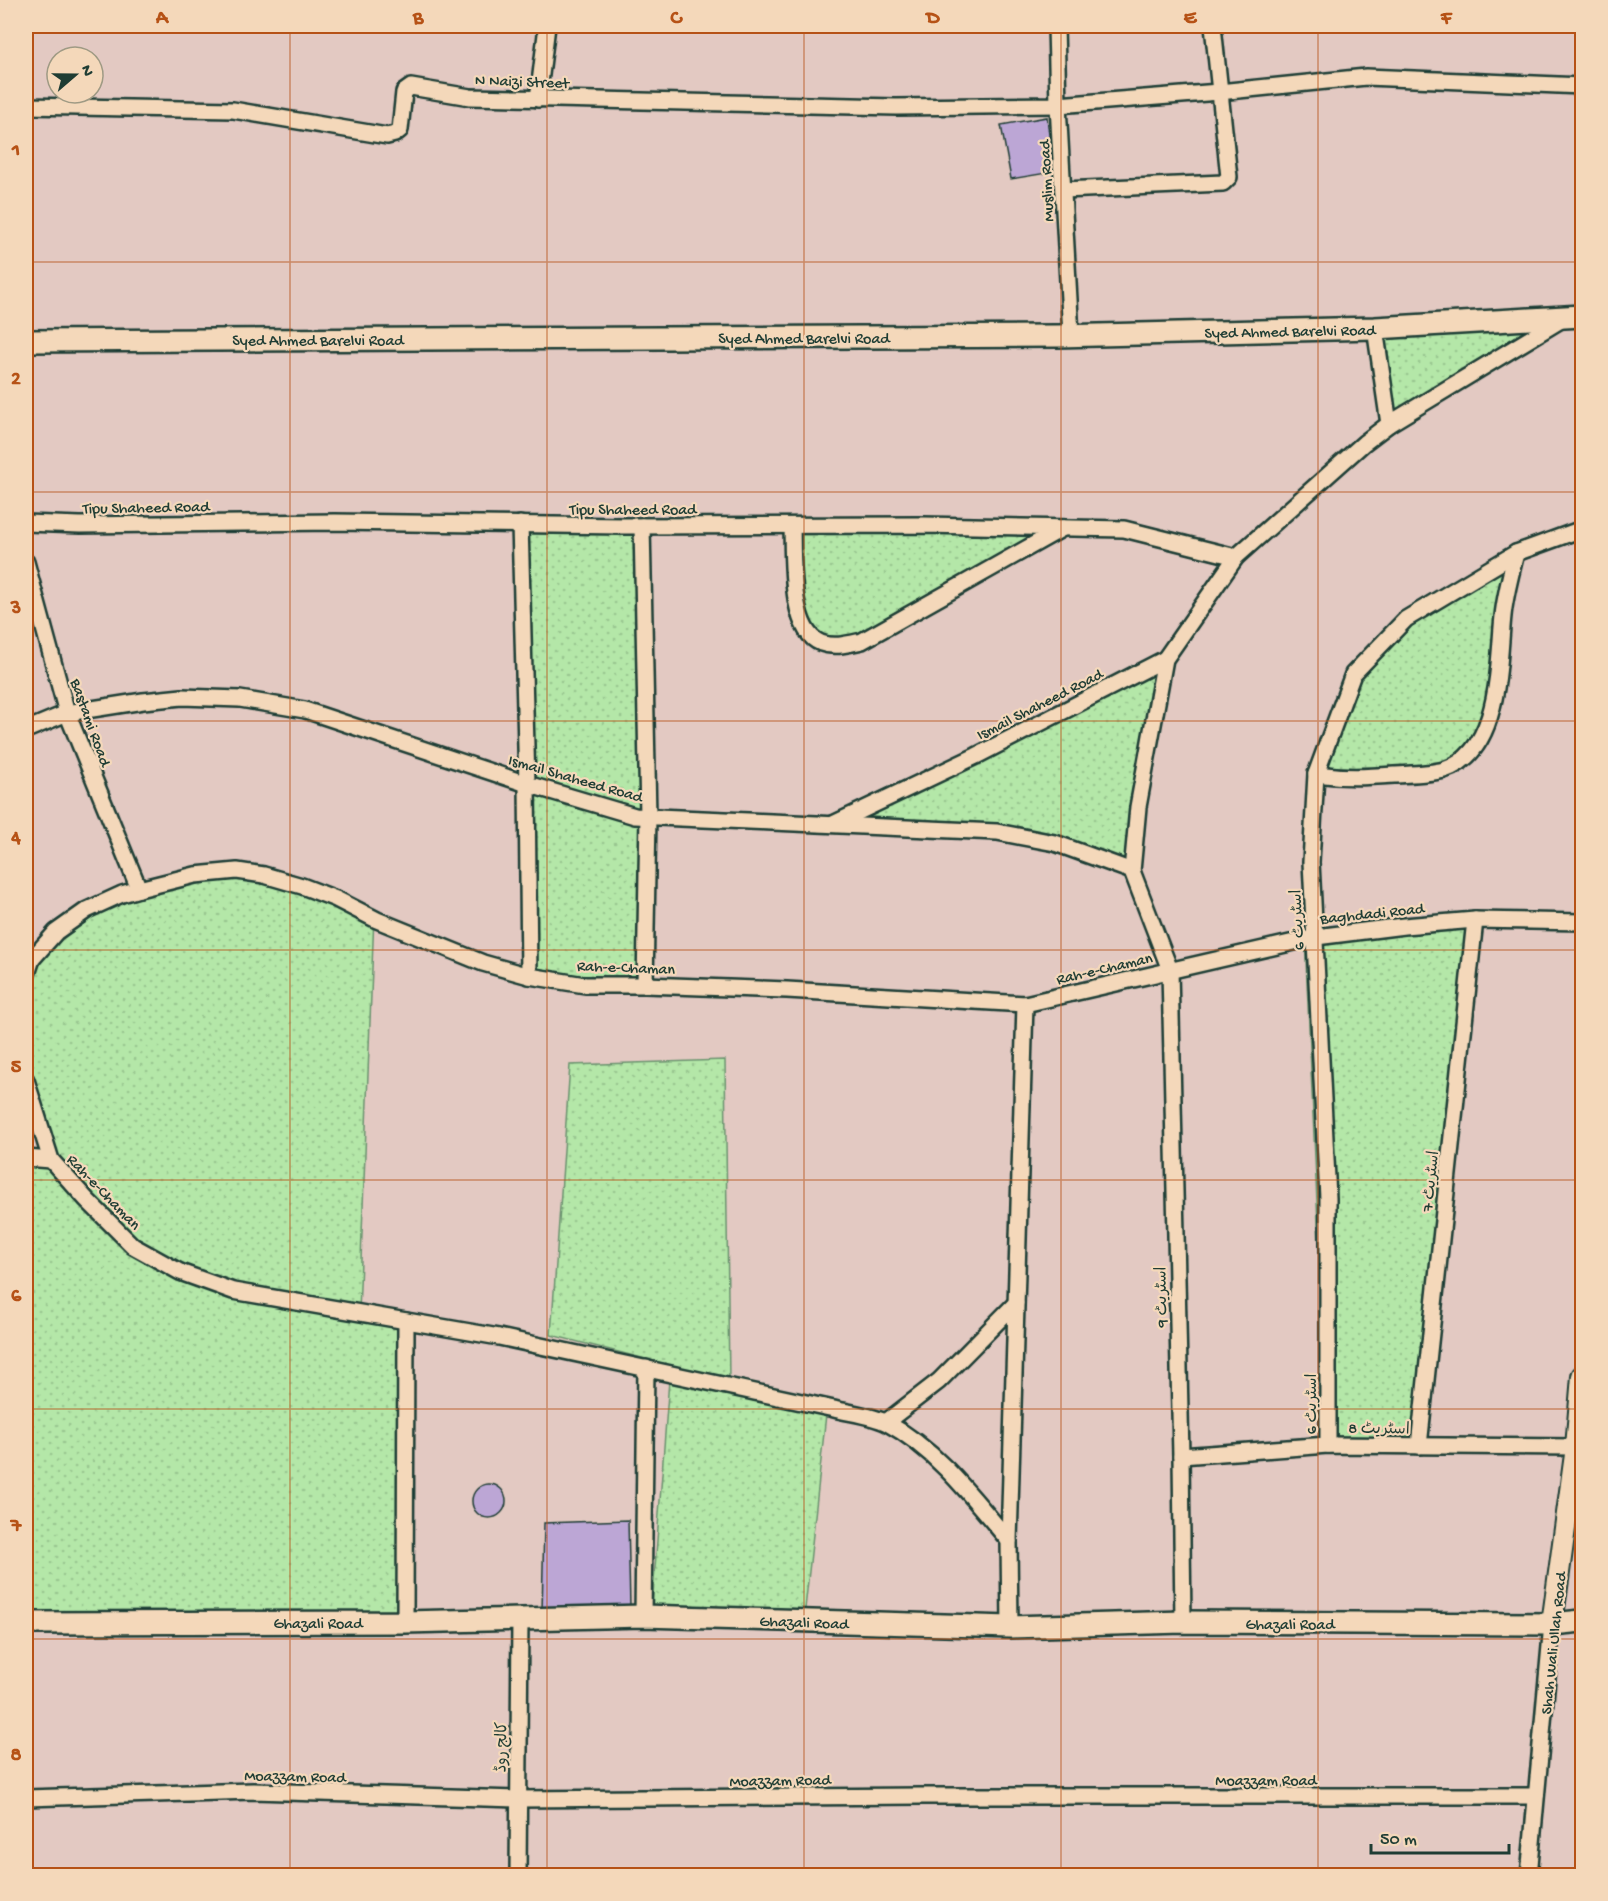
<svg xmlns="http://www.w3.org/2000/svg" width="1608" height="1901" font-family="'Gochi Hand','Playpen Sans Arabic',sans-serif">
	<defs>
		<pattern id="park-dots" width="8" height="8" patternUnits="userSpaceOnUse" patternTransform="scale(1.5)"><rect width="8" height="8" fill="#b4e7a8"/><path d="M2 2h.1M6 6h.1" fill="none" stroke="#9ac791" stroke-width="1.8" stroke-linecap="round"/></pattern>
	</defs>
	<rect width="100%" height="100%" fill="#e3c9c2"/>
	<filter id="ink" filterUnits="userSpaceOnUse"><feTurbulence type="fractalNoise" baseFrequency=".0167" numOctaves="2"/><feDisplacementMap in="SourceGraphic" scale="12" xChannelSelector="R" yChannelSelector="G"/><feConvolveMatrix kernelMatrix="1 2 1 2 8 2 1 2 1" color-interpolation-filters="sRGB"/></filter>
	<g filter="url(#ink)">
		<g fill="url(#park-dots)" stroke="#6a926e" stroke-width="1.5">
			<path d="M1566,317L1389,424L1375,328Z"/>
			<path d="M520,524L642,526L645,985L581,983L525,967Z"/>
			<path d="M792,526L1063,528L862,641L833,646L803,626Z"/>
			<path d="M1516,553L1483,737L1445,770L1316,774L1353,674L1406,619Z"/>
			<path d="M1165,659L1135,878L1055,843L830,826Z"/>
			<path d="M230,872L374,915L359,1313L414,1323L411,1623L26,1622V1166L60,1169L26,1074V994L36,965L60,934L121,898Z"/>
			<path d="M1475,920L1419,1446L1328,1445L1305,938Z"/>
			<path d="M725,1060L729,1380L551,1335L570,1065Z"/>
			<path d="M669,1380L826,1414L804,1618L652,1608Z"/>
		</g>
		<g fill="#bca6d5" stroke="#1f3d34" stroke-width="1.5">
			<path d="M1047,117L1053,172L1011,179L1001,125Z"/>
			<circle cx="489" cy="1501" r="17"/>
			<path d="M628,1520L630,1607L542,1612L544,1523Z"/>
		</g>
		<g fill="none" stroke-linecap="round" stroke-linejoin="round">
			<g stroke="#1f3d34" stroke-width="20">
				<g id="minor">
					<path d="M1056,26L1058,105L1071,335"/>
					<path d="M538,99L547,26"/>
					<path d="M26,106L233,110L387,136L395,134L400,130L404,92L411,87L470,97L896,107L1058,105L1219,92L1366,77L1582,86"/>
					<path d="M1063,190L1223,183L1229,177L1213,26"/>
					<path d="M1375,328L1389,424"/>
					<path d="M26,523L80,525L335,522L622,526L923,525L1124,529L1236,557"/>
					<path d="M520,524L527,784L529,976"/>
					<path d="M642,526L648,816L645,985"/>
					<path d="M792,526C793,555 789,631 821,643C834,648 848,644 862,641L1063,528"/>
					<path d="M26,562L67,713L139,889"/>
					<path d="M26,730L67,713L143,701L182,697L240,699L305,710L527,784L635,816L997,832L1055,843L1132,871L1170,970L1181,1456L1183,1622"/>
					<path d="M1316,774C1345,778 1366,777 1394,775C1410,774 1429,774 1444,770C1501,752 1498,663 1503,616C1505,595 1511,574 1516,553"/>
					<path d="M833,824L976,756L1165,659"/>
					<path d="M1132,871L1138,807L1165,659L1236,557L1364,443L1389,424L1564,318"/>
					<path d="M26,977L32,959L56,932L87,910L122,894L139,889L195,875L237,871L264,875L302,886L336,899L377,920L483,963L529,976L585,985H645L787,990L1025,1004L1316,937L1404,926L1475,920L1582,922"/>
					<path d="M26,1080L51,1160L87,1200L133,1246L180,1272L233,1291L499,1337L834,1409C850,1413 874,1416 887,1423C937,1450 973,1498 1009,1541"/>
					<path d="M26,1158L51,1160"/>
					<path d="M886,1422L939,1381L1016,1303"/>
					<path d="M1328,1445V1198L1311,862L1316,774L1353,674L1406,619L1516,553L1582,529"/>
					<path d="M1419,1446L1475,920"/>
					<path d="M1181,1456L1328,1445L1576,1447"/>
					<path d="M643,1616L646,1368"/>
					<path d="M405,1622L406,1321"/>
					<path d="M1010,1627L1009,1541L1025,1004"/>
					<path d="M26,1798L253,1791L518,1799L922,1796H1536"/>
					<path d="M518,1876L520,1618"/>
					<path d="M1529,1876L1552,1624"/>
				</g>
			</g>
			<g stroke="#1f3d34" stroke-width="24">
				<path id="tertiary" d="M1552,1624L1576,1447L1582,1376"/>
			</g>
			<g stroke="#1f3d34" stroke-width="26">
				<g id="secondary">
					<path d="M26,341L1058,336L1375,328L1582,316"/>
					<path d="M26,1623L405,1622L643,1616L1010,1627L1183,1622L1552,1624L1582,1621"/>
				</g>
			</g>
			<use href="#minor" stroke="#f4d8ba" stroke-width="15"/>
			<use href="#tertiary" stroke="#f4d8ba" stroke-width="20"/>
			<use href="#secondary" stroke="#f4d8ba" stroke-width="21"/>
		</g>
	</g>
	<path fill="none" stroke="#b65216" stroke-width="1.5" stroke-opacity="0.55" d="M290,26V1876M547,26V1876M804,26V1876M1061,26V1876M1318,26V1876M26,262H1582M26,492H1582M26,721H1582M26,950H1582M26,1180H1582M26,1409H1582M26,1639H1582"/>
	<g text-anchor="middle" stroke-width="4.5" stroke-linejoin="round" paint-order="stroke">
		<g font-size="16" fill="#1f3d34" stroke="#f4d8ba">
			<text transform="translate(522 80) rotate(2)" y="6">N Naizi Street</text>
			<text transform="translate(1045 181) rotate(-93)" y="6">Muslim Road</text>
			<text transform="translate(1290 330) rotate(-1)" y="6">Syed Ahmed Barelvi Road</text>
			<text x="804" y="343">Syed Ahmed Barelvi Road</text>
			<text x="318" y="345">Syed Ahmed Barelvi Road</text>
			<text transform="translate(146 506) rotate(-1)" y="6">Tipu Shaheed Road</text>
			<text x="633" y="514">Tipu Shaheed Road</text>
			<text transform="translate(1039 703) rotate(-27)" y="6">Ismail Shaheed Road</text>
			<text transform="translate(92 722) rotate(70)" y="6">Bastami Road</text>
			<text transform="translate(576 777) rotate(16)" y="6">Ismail Shaheed Road</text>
			<text transform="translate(1372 912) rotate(-6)" y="6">Baghdadi Road</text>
			<text transform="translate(1296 920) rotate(-93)" y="6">اسٹریٹ 6</text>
			<text transform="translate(626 966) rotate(2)" y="6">Rah-e-Chaman</text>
			<text transform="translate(1104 967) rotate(-13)" y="6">Rah-e-Chaman</text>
			<text transform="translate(1429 1181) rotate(-84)" y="6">اسٹریٹ 7</text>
			<text transform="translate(105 1191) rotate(46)" y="6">Rah-e-Chaman</text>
			<text transform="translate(1160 1297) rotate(-91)" y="6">اسٹریٹ 9</text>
			<text transform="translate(1310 1404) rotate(-90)" y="6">اسٹریٹ 6</text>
			<text transform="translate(1379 1427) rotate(1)" y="6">اسٹریٹ 8</text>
			<text transform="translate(804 1621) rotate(2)" y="6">Ghazali Road</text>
			<text x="318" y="1628">Ghazali Road</text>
			<text x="1290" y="1629">Ghazali Road</text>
			<text transform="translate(1552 1643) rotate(-84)" y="6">Shah Wali Ullah Road</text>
			<text transform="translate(500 1747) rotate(-89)" y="6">کالج روڈ</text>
			<text transform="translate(295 1775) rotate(1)" y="6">Moazzam Road</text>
			<text transform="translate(780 1779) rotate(-1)" y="6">Moazzam Road</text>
			<text x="1266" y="1785">Moazzam Road</text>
		</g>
	</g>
	<rect width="1608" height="1901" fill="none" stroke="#f4d8ba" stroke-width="66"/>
	<g transform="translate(75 75) rotate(70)"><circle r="28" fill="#f4d8ba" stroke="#9f9a84" stroke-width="1.5"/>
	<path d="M0-4.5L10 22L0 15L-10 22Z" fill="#1f3d34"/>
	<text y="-9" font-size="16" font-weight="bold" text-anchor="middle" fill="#1f3d34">N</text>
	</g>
	<path d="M1371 1844v9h138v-9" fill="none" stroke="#1f3d34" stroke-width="3"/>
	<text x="1380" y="1844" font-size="18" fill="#1f3d34" stroke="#f4d8ba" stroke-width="4.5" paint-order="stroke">50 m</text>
	<rect x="33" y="33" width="1542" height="1835" fill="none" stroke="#b65216" stroke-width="2"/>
	<g font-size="20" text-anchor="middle" font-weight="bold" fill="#b65216">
		<text x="162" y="23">A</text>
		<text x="418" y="23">B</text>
		<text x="676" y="23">C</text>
		<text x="933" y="23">D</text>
		<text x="1190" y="23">E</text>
		<text x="1446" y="23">F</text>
		<text x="16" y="155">1</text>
		<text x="16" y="384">2</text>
		<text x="16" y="613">3</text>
		<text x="16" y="843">4</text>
		<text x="16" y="1072">5</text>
		<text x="16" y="1301">6</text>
		<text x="16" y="1531">7</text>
		<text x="16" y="1760">8</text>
	</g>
</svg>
